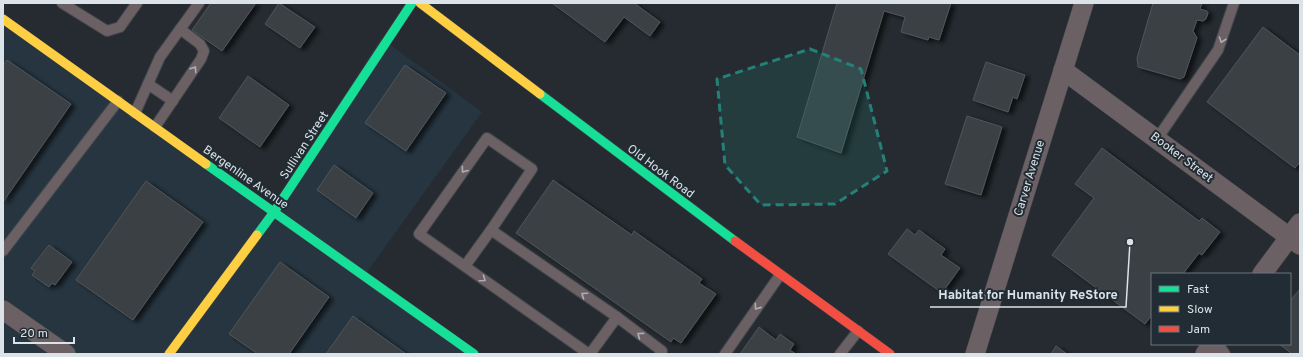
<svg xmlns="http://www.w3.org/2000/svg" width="1303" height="357" font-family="Overpass,sans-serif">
	<defs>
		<filter id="shadow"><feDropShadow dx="4.5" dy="2.5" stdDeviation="2" flood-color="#0009"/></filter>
	</defs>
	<rect width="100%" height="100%" fill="#252b30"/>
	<path fill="#263540" d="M3,15L273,207L381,38L482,112L363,278L471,354H3Z"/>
	<g fill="#3b4145" stroke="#505559" filter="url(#shadow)">
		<path d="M211,3H256L222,51L192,30Z"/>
		<path d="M279,3L315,27L300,48L265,24Z"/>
		<path d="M552,3H634L660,22L650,36L624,17L605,42Z"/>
		<path d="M837,3H951L939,40L929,37L928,40L901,32L905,17L884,11L841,153L797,137Z"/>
		<path d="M1153,3H1202L1200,9L1207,11L1208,13L1206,19L1203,21L1197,20L1193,31L1197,38L1184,77L1180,79L1138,67L1137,58Z"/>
		<path d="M1263,27L1300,55V162L1295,168L1207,102Z"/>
		<path d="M7,60L71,104L3,202V66Z"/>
		<path d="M986,62L1025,75L1017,99L1013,97L1008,112L973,100Z"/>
		<path d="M405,65L446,93L406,151L365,123Z"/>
		<path d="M248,76L289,105L260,147L219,118Z"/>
		<path d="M967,116L1002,127L981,195L945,184Z"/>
		<path d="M1102,148L1199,221L1202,218L1220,232L1202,255L1199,253L1183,274H1152V315L1145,324L1052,255L1094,198L1075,184Z"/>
		<path d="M334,165L373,193L356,218L317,190Z"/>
		<path d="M553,180L632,235L634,231L702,279L699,283L716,294L681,343L673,338L671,342L516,233Z"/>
		<path d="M146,181L203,222L133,320L76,280Z"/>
		<path d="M907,229L915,235L919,230L945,249L941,255L960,268L942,293L888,254Z"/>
		<path d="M49,245L72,262L55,285L52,283L49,287L32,275L35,271L31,268Z"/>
		<path d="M280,262L329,297L289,354H258L229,334Z"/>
		<path d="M1299,290L1300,291V354H1292L1279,344H1290V301Z"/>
		<path d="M353,316L406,354H326Z"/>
		<path d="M759,327L776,340L780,334L794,344L790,350L796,354H740Z"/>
		<path d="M1056,346L1067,354H1051Z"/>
	</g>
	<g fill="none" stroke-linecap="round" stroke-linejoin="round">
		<g stroke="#43484d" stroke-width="12">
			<g id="lane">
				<path d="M62,3L107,31L120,27L137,3"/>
				<path d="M148,84L173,101"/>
				<path d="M135,113L160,57L199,3"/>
				<path d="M155,127L201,59L204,51L200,44L180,29"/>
				<path d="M1157,139L1218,50L1234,3"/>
				<path d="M3,251L118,101"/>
				<path d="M465,266L491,230"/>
				<path d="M1218,344L1225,354"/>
				<path d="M589,354L419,234L487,138L532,169L491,230L617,317L662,351L660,354"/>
				<path d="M590,354L617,317"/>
				<path d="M725,354L780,275"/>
				<path d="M840,354L858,331"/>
			</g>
		</g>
		<g stroke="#43484d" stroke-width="20">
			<g id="street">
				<path d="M1063,70L1300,245"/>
				<path d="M1262,274L1300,223"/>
				<path d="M3,310L66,354"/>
				<path d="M975,354L1084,3"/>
				<path d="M1205,354L1212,344"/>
			</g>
		</g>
		<g stroke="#43484d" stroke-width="10">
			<g id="fast">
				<path d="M540,94L735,241"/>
				<path d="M206,164L474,354"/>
				<path d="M257,235L274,212L412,3"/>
			</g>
		</g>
		<g stroke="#43484d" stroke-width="10">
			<g id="slow">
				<path d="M420,3L540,94"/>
				<path d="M3,19L206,164"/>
				<path d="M169,354L257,235"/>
			</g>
		</g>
		<g stroke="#43484d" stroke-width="10">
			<path id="jam" d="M735,241L890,354"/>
		</g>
		<use href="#lane" stroke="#6b6064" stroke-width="10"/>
		<use href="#street" stroke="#6b6064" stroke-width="19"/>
		<use href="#fast" stroke="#16e098" stroke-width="9"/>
		<use href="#slow" stroke="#ffcf43" stroke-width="9"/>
		<use href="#jam" stroke="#f24e42" stroke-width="9"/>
	</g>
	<defs><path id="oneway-chevron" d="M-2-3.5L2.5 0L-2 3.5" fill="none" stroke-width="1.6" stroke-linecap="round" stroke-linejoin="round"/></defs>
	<g stroke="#afafb3">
		<use href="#oneway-chevron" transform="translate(1222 40) rotate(109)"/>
		<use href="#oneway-chevron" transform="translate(194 69) rotate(-56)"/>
		<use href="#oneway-chevron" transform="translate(464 170) rotate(126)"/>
		<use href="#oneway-chevron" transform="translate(483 279) rotate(35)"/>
		<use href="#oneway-chevron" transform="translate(584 295) rotate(-145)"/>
		<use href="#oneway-chevron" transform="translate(757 307) rotate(125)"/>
		<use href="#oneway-chevron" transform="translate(640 335) rotate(-143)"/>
	</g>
	<path fill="#24817a" fill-opacity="0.2" stroke="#24817a" stroke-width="3" stroke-dasharray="8 5" stroke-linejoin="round" d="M810,49L861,69L887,171L835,204L761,205L725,165L717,79Z"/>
	<g text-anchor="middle" stroke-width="4" stroke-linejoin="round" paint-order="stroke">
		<g font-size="12" fill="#dce3e8" stroke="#212c34">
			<text transform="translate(304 145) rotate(-57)" y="4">Sullivan Street</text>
			<text transform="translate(1182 157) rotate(37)" y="4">Booker Street</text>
			<text transform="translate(661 171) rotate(37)" y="4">Old Hook Road</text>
			<text transform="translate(246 177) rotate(35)" y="4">Bergenline Avenue</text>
			<text transform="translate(1029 178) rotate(-73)" y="4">Carver Avenue</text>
		</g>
	</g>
	<path fill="none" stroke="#dce3e8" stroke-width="1.5" d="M1130 242L1126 307H930"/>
	<circle fill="#dce3e8" stroke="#212c34" stroke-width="1.5" cx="1130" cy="242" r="4"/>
	<g font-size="13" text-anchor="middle" font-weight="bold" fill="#dce3e8" stroke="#212c34" stroke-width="4" stroke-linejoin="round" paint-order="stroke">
		<text x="1028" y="299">Habitat for Humanity ReStore</text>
	</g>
	<rect width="1303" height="357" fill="none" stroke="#dce3e8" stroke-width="8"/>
	<rect x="1151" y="273" width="140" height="72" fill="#212c34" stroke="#6c757c"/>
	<rect x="1159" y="286" width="20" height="6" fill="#16e098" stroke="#6c757c"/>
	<text x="1187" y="293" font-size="12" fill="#dce3e8">Fast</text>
	<rect x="1159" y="306" width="20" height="6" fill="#ffcf43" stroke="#6c757c"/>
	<text x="1187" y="313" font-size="12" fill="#dce3e8">Slow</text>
	<rect x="1159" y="326" width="20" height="6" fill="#f24e42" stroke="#6c757c"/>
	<text x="1187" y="333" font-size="12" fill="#dce3e8">Jam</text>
	<path d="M14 337v6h60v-6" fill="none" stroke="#dce3e8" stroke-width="2"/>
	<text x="20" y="337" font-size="12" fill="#dce3e8" stroke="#212c34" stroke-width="3" paint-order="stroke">20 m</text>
</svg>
